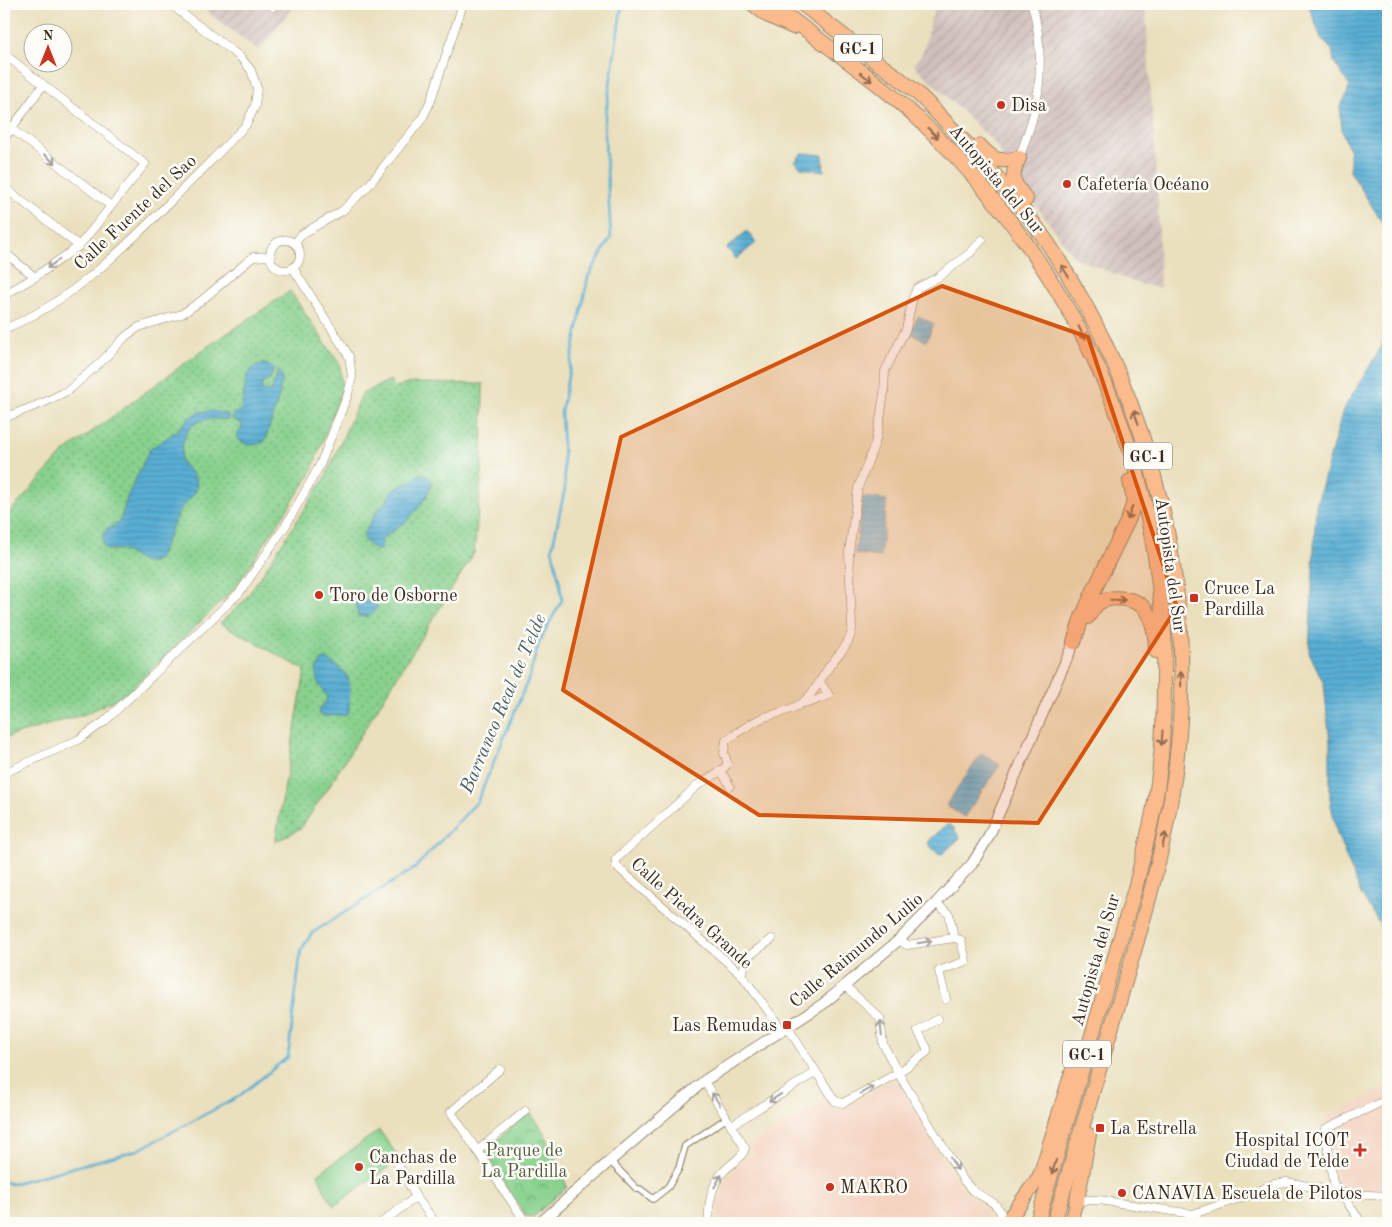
<svg xmlns="http://www.w3.org/2000/svg" width="1392" height="1227" font-family="'Old Standard TT',serif">
	<defs>
		<pattern id="industrial-furrows" width="10" height="10" patternUnits="userSpaceOnUse" patternTransform="scale(1.25)"><rect width="10" height="10" fill="#d0c0bc"/><path d="M-1 1l2-2M0 10L10 0M9 11l2-2" fill="none" stroke="#b4a5a1"/></pattern>
		<pattern id="grass-dots" width="8" height="8" patternUnits="userSpaceOnUse" patternTransform="scale(1.25)"><rect width="8" height="8" fill="#88d18e"/><path d="M2 2h.1M6 6h.1" fill="none" stroke="#70aa73" stroke-width="1.8" stroke-linecap="round"/></pattern>
		<pattern id="park-crowns" width="20" height="18" patternUnits="userSpaceOnUse" patternTransform="scale(1.25)"><rect width="20" height="18" fill="#88d18e"/><path d="M2 6a3 3 0 1 1 6 0M12 15a3 3 0 1 1 6 0" fill="none" stroke="#70aa73"/></pattern>
		<pattern id="water-rules" width="6" height="5" patternUnits="userSpaceOnUse" patternTransform="scale(1.25)"><rect width="6" height="5" fill="#59afd5"/><path d="M0 2.5h6" fill="none" stroke="#4b8fac"/></pattern>
	</defs>
	<rect width="100%" height="100%" fill="#fdfcf7"/>
	<filter id="ink" filterUnits="userSpaceOnUse"><feTurbulence type="fractalNoise" baseFrequency=".02" numOctaves="2"/><feDisplacementMap in="SourceGraphic" scale="10" xChannelSelector="R" yChannelSelector="G"/><feConvolveMatrix kernelMatrix="1 2 1 2 8 2 1 2 1" color-interpolation-filters="sRGB"/></filter>
	<filter id="wash" filterUnits="userSpaceOnUse"><feTurbulence type="fractalNoise" baseFrequency=".0096" numOctaves="4" result="noise"/><feDisplacementMap in="SourceGraphic" scale="20" xChannelSelector="R" yChannelSelector="G"/><feGaussianBlur stdDeviation="1.12" result="paint"/><feColorMatrix in="noise" values="0 0 0 0 0 0 0 0 0 0 0 0 0 0 0 0 0 1.4 0 .05"/><feComposite in="paint" operator="in"/></filter>
	<g filter="url(#wash)">
		<rect width="100%" height="100%" fill="#eae0bd"/>
		<g fill="#f4d3c0">
			<path d="M893,1081L897,1082L959,1185L966,1194L979,1203L985,1211L988,1223H719L718,1206L727,1178L736,1165L755,1153L749,1144L776,1131L829,1100L835,1111Z"/>
			<path d="M1388,1087V1192L1341,1188L1337,1183L1326,1117Z"/>
		</g>
		<g fill="url(#industrial-furrows)">
			<path d="M197,4H295L259,51Z"/>
			<path d="M935,4H1145L1158,203L1160,288L1139,284L1075,258L1020,184L992,140L914,65L923,52Z"/>
		</g>
		<g fill="url(#grass-dots)" stroke="#627e56">
			<path d="M290,291L340,365L342,389L310,475L235,588L127,693L88,713L4,738V519L63,453L207,347Z"/>
			<path d="M390,380L394,387L413,383L483,384L482,472L474,553L328,788L301,828L275,842L305,670L220,623L245,600L325,478L362,394Z"/>
		</g>
		<path fill="url(#park-crowns)" stroke="#627e56" d="M528,1112C545,1125 559,1167 567,1187L533,1217L526,1216L487,1158V1150Z"/>
		<path fill="#88d18e" stroke="#627e56" d="M379,1130L400,1159L334,1206L325,1192L318,1174Z"/>
		<g fill="url(#water-rules)" stroke="#4a6c7a">
			<path d="M1308,4H1388V232L1350,171V152L1342,131L1340,106L1346,96L1350,86L1334,62L1332,50L1321,38Z"/>
			<path d="M802,153L823,155L824,171L801,168L795,162Z"/>
			<path d="M747,231L756,243L736,259L727,248Z"/>
			<path d="M918,316L934,324L926,341L910,333Z"/>
			<path d="M1388,320V938L1361,894L1337,834L1330,800V742L1324,684L1309,652L1316,507L1343,410L1382,346Z"/>
			<path d="M266,364L274,369L269,380L263,382L261,388L266,392L272,391L278,370L282,378L279,396L265,441C254,446 247,447 238,439L237,435L242,428L241,423L232,419L233,414L241,411L247,375L256,365Z"/>
			<path d="M212,411L228,414V420C192,415 182,428 181,462L194,476L197,486L195,493L181,508L158,559C141,568 138,557 124,551C119,549 113,550 107,550L103,545L102,537L107,529L118,523L121,518L128,495L150,449L177,431L189,418L199,412Z"/>
			<path d="M419,474L426,475C429,478 432,481 431,485C431,494 410,519 403,524C395,530 387,534 380,541L382,549L376,551L364,540V534L377,510L387,502L392,490L409,483Z"/>
			<path d="M863,497L887,500L880,557L855,554Z"/>
			<path d="M358,598L363,601L376,602L377,607C372,615 368,618 358,616L355,600Z"/>
			<path d="M326,659C354,675 350,681 349,710L346,715L323,716L319,714V709L326,702L327,696L318,683L316,670L322,660Z"/>
			<path d="M982,753L1000,765L964,817L946,805Z"/>
			<path d="M948,824L953,827L960,838L942,854L939,855L929,845L928,841Z"/>
		</g>
		<g fill="none" stroke-linecap="round" stroke-linejoin="round">
			<path stroke="#59afd5" stroke-width="2.5" d="M4,1182L11,1184L138,1150L238,1097L288,1057L301,950L312,933L415,868L477,802L530,675L539,642L562,600L560,584L552,549L565,488L561,412L588,277L611,237L604,125L622,4"/>
		</g>
	</g>
	<g filter="url(#ink)">
		<g fill="none" stroke-linecap="round" stroke-linejoin="round">
			<g stroke="#92856e" stroke-width="8">
				<path id="pedestrian" d="M610,1161L637,1189H640L653,1199L668,1187L679,1168L685,1146L727,1118"/>
			</g>
			<g stroke="#92856e" stroke-width="9">
				<g id="minor">
					<path d="M269,4L273,7L276,4"/>
					<path d="M4,54L145,164L79,246L35,277L4,295"/>
					<path d="M12,129L111,206"/>
					<path d="M4,139L43,85"/>
					<path d="M1019,158C1024,145 1028,133 1032,120C1043,84 1042,40 1032,4"/>
					<path d="M4,187L79,246"/>
					<circle cx="285" cy="255" r="15"/>
					<path d="M295,243L302,234L342,211L368,186L422,119L431,100L463,4"/>
					<path d="M4,252L35,277"/>
					<path d="M4,329C67,304 117,255 165,207C192,180 219,153 246,125L255,106L257,88L251,70L240,57L170,4"/>
					<path d="M4,418L45,402L69,390L103,360L126,336L139,327L182,314L201,301L253,257L271,256"/>
					<path d="M802,703L811,702L829,695L820,682"/>
					<path d="M721,771L730,786"/>
					<path d="M4,773L78,740L104,722L240,592L286,525L320,465L348,394L352,377L349,356L293,268"/>
					<path d="M936,903L949,914L954,938"/>
					<path d="M899,940L907,945L954,938"/>
					<path d="M741,974L750,955L772,939"/>
					<path d="M844,985L880,1018L883,1044L898,1073L964,1181C967,1184 969,1187 972,1190C985,1200 1003,1202 1002,1223"/>
					<path d="M946,999L939,971L966,961L961,940L954,938"/>
					<path d="M788,1028L835,1101L843,1103L898,1073L927,1052V1048L918,1031L938,1019"/>
					<path d="M783,1031L741,974L616,866V859L698,785L721,771L728,764L724,753L726,740C738,733 750,723 762,718C775,713 790,712 802,703C815,693 822,676 831,664C840,652 851,643 852,628L849,552L858,488L875,443L880,420L884,393L885,371L906,329L913,297L917,288L937,278L970,253L982,240"/>
					<path d="M500,1069L451,1112L526,1223"/>
					<path d="M704,1081L745,1148C743,1158 731,1163 724,1171C711,1185 708,1205 709,1223"/>
					<path d="M732,1125L816,1072"/>
					<path d="M477,1151L525,1111"/>
					<path d="M398,1165L416,1197L436,1223"/>
					<path d="M1076,1203L1085,1200H1099L1193,1214L1246,1196L1274,1184L1287,1182L1349,1194L1388,1196"/>
					<path d="M1193,1214L1199,1223"/>
					<path d="M381,1223L416,1197"/>
					<path d="M1362,1223L1333,1183L1325,1129L1388,1099"/>
				</g>
			</g>
			<g stroke="#92856e" stroke-width="12">
				<path id="tertiary" d="M540,1223L610,1161L704,1081L823,1004L899,940L936,903L972,864L988,838L1074,642"/>
			</g>
			<g stroke="#92856e" stroke-width="14">
				<path id="primary" d="M1071,1223L1076,1203"/>
			</g>
			<g stroke="#92856e" stroke-width="16">
				<g id="motorway">
					<path d="M753,4L767,15L793,27"/>
					<path d="M772,4C827,47 887,86 936,136C1058,259 1138,411 1159,584C1160,599 1163,615 1164,630C1165,647 1164,664 1164,681C1164,712 1163,743 1159,774C1155,811 1145,848 1136,885L1037,1223"/>
					<path d="M802,4C827,23 853,43 878,63C891,72 904,82 916,92C931,106 945,121 959,136C991,169 1021,204 1047,242C1152,398 1201,592 1174,779C1164,852 1143,922 1122,992C1100,1069 1077,1146 1054,1223"/>
					<path d="M980,146C995,162 998,162 1019,158"/>
					<path d="M1019,158C1010,178 1012,182 1026,199"/>
					<path d="M1088,617C1091,612 1095,605 1100,602C1113,595 1136,598 1145,609C1154,621 1156,636 1156,651"/>
					<path d="M1074,642L1082,617L1096,586L1129,518L1134,501L1130,481"/>
					<path d="M1076,1203C1082,1181 1084,1158 1089,1135"/>
					<path d="M1006,1223L1040,1176L1072,1072"/>
				</g>
			</g>
			<use href="#pedestrian" stroke="#fff" stroke-width="5.5"/>
			<use href="#minor" stroke="#fff" stroke-width="8"/>
			<use href="#tertiary" stroke="#fff" stroke-width="10"/>
			<use href="#primary" stroke="#fbbb8c" stroke-width="12"/>
			<use href="#motorway" stroke="#fbbb8c" stroke-width="14"/>
		</g>
		<defs><path id="oneway-shaft" d="M-6 0H5M1.5-3L5.5 0L1.5 3" fill="none" stroke-width="1.6" stroke-linecap="round" stroke-linejoin="round" transform="scale(1.25)"/></defs>
		<g stroke="#916b50">
			<use href="#oneway-shaft" transform="translate(866 77) rotate(37)"/>
			<use href="#oneway-shaft" transform="translate(933 133) rotate(44)"/>
			<use href="#oneway-shaft" transform="translate(1065 271) rotate(-122)"/>
			<use href="#oneway-shaft" transform="translate(1082 333) rotate(63)"/>
			<use href="#oneway-shaft" transform="translate(1136 417) rotate(-110)"/>
			<use href="#oneway-shaft" transform="translate(1130 513) rotate(109)"/>
			<use href="#oneway-shaft" transform="translate(1118 600) rotate(1)"/>
			<use href="#oneway-shaft" transform="translate(1181 679) rotate(-91)"/>
			<use href="#oneway-shaft" transform="translate(1162 738) rotate(94)"/>
			<use href="#oneway-shaft" transform="translate(1164 840) rotate(-77)"/>
			<use href="#oneway-shaft" transform="translate(1054 1167) rotate(106)"/>
		</g>
		<g stroke="#a79f9a">
			<use href="#oneway-shaft" transform="translate(50 159) rotate(38)"/>
			<use href="#oneway-shaft" transform="translate(53 264) rotate(144)"/>
			<use href="#oneway-shaft" transform="translate(925 942) rotate(-9)"/>
			<use href="#oneway-shaft" transform="translate(881 1028) rotate(-96)"/>
			<use href="#oneway-shaft" transform="translate(867 1090) rotate(-29)"/>
			<use href="#oneway-shaft" transform="translate(775 1098) rotate(147)"/>
			<use href="#oneway-shaft" transform="translate(716 1099) rotate(-123)"/>
			<use href="#oneway-shaft" transform="translate(954 1164) rotate(58)"/>
			<use href="#oneway-shaft" transform="translate(718 1181) rotate(-60)"/>
		</g>
	</g>
	<path fill="#d7540e" fill-opacity="0.2" stroke="#d7540e" stroke-width="4" stroke-linejoin="round" d="M942,286L1088,337L1177,607L1038,823L759,815L563,690L621,437Z"/>
	<g fill="#c8321e" stroke="#fdfcf7" stroke-width="2">
		<circle cx="1001" cy="105" r="5"/>
		<circle cx="1067" cy="184" r="5"/>
		<circle cx="319" cy="595" r="5"/>
		<rect x="1189" y="593" width="10" height="10" rx="2.5"/>
		<rect x="782" y="1020" width="10" height="10" rx="2.5"/>
		<rect x="1095" y="1123" width="10" height="10" rx="2.5"/>
		<path d="M1357.5 1142.5h5v5h5v5h-5v5h-5v-5h-5v-5h5z"/>
		<circle cx="359" cy="1167" r="5"/>
		<circle cx="830" cy="1187" r="5"/>
		<circle cx="1122" cy="1193" r="5"/>
	</g>
	<g text-anchor="middle" stroke-width="5" stroke-linejoin="round" paint-order="stroke">
		<g fill="#fdfcf7" stroke="#75695f" stroke-width="1">
			<rect x="834" y="34.5" width="48" height="27" rx="4"/>
			<rect x="1124" y="442.5" width="48" height="27" rx="4"/>
			<rect x="1063" y="1040.5" width="48" height="27" rx="4"/>
		</g>
		<g font-size="16" font-weight="bold" fill="#3b2a1e">
			<text x="858" y="54">GC-1</text>
			<text x="1148" y="462">GC-1</text>
			<text x="1087" y="1060">GC-1</text>
		</g>
		<g font-size="18" fill="#3b2a1e" stroke="#fdfcf7" text-anchor="start">
			<text x="1011" y="111">Disa</text>
			<text x="1077" y="190">Cafetería Océano</text>
			<text x="1204" y="594">Cruce La<tspan x="1204" dy="21">Pardilla</tspan></text>
			<text x="329" y="601">Toro de Osborne</text>
			<text x="777" y="1031" text-anchor="end">Las Remudas</text>
			<text x="1110" y="1134">La Estrella</text>
			<text x="1349" y="1146" text-anchor="end">Hospital ICOT<tspan x="1349" dy="21">Ciudad de Telde</tspan></text>
			<text x="369" y="1163">Canchas de<tspan x="369" dy="21">La Pardilla</tspan></text>
			<text x="840" y="1193">MAKRO</text>
			<text x="1132" y="1199">CANAVIA Escuela de Pilotos</text>
		</g>
		<g font-size="18" fill="#3b2a1e" stroke="#fdfcf7">
			<text transform="translate(997 179) rotate(50)" y="6">Autopista del Sur</text>
			<text transform="translate(135 212) rotate(-43)" y="6">Calle Fuente del Sao</text>
			<text transform="translate(1171 565) rotate(82)" y="6">Autopista del Sur</text>
			<text transform="translate(692 913) rotate(42)" y="6">Calle Piedra Grande</text>
			<text transform="translate(856 950) rotate(-40)" y="6">Calle Raimundo Lulio</text>
			<text transform="translate(1095 960) rotate(-74)" y="6">Autopista del Sur</text>
		</g>
		<g font-size="18" fill="#525c40" stroke="#fdfcf7">
			<text x="524" y="1156">Parque de<tspan x="524" dy="21">La Pardilla</tspan></text>
		</g>
		<g font-size="19" font-style="italic" fill="#475f67" stroke="#fdfcf7">
			<text transform="translate(502 703) rotate(-67)" y="7">Barranco Real de Telde</text>
		</g>
	</g>
	<rect width="1392" height="1227" fill="none" stroke="#fdfcf7" stroke-width="20"/>
	<g transform="translate(48 48)"><circle r="24" fill="#fdfcf7" stroke="#afa8a0"/>
	<path d="M0-4L9 19L0 12L-9 19Z" fill="#c8321e"/>
	<text y="-8" font-size="14" font-weight="bold" text-anchor="middle" fill="#3b2a1e">N</text>
	</g>
</svg>
